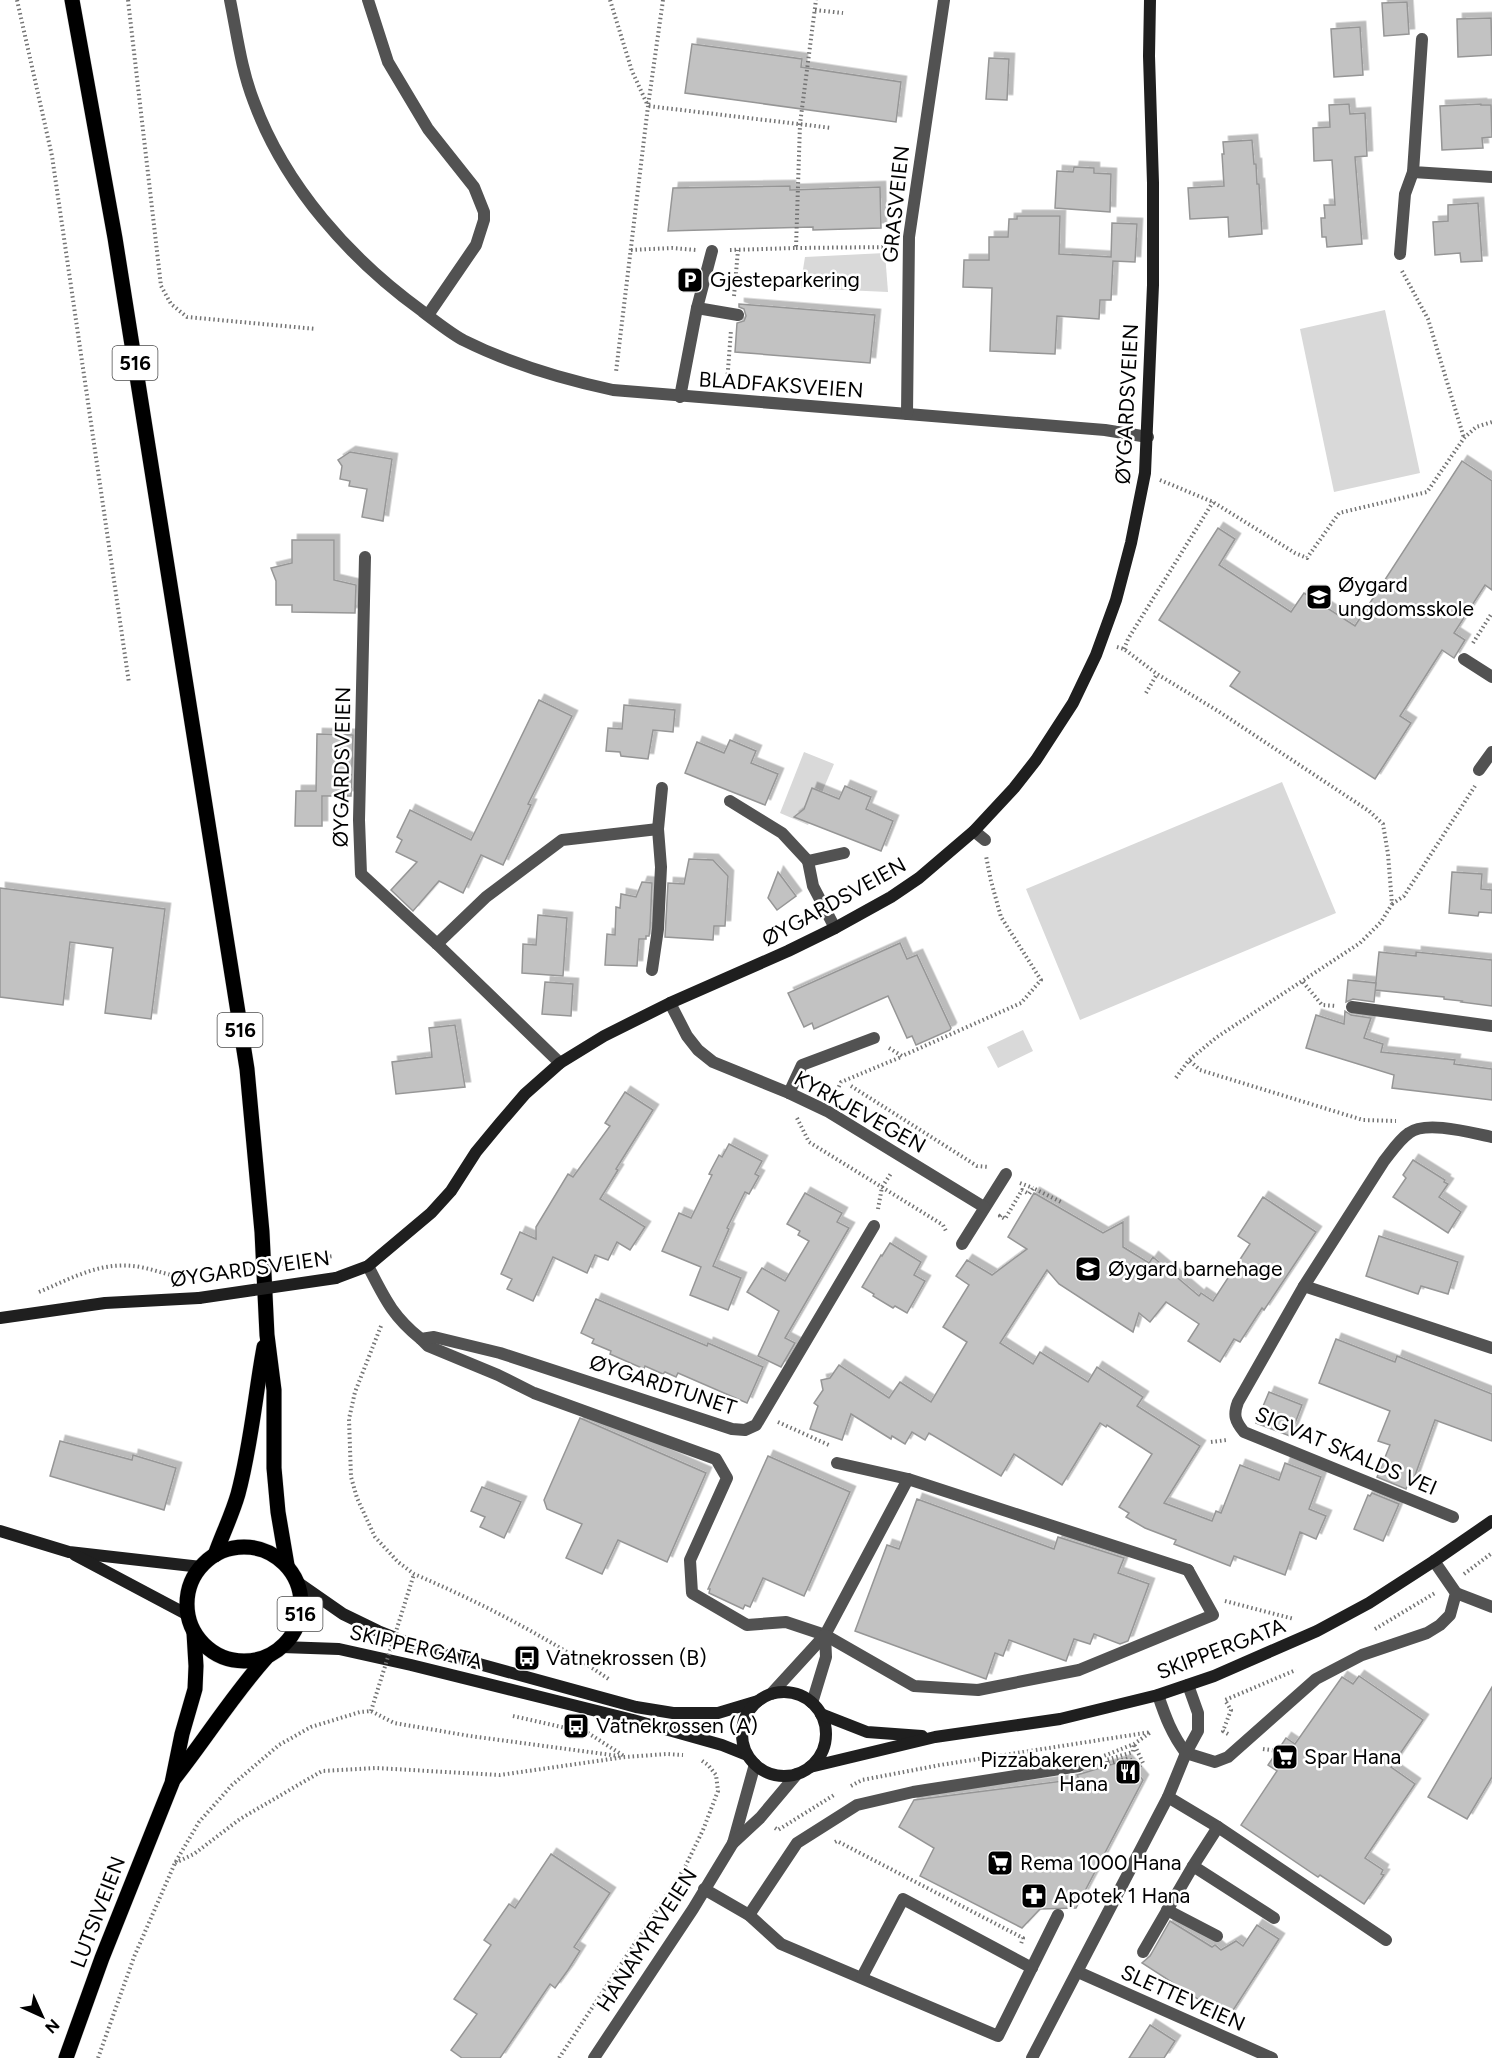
<svg xmlns="http://www.w3.org/2000/svg" width="1492" height="2058" font-family="Figtree,sans-serif">
	<defs>
		<filter id="shadow"><feDropShadow dx="5.5" dy="-5.5" stdDeviation="0" flood-color="#0004"/></filter>
	</defs>
	<rect width="100%" height="100%" fill="#fff"/>
	<g fill="#d9d9d9">
		<path d="M885,253L888,292L800,288L805,257Z"/>
		<path d="M1385,310L1420,473L1334,492L1300,329Z"/>
		<path d="M804,752L834,764L808,825L780,813Z"/>
		<path d="M1282,782L1336,913L1080,1020L1026,889Z"/>
		<path d="M1023,1030L1033,1051L998,1068L987,1047Z"/>
	</g>
	<g fill="#c2c2c2" stroke="#969696" stroke-width="1.5" filter="url(#shadow)">
		<path d="M1407,2L1409,34L1384,36L1382,3Z"/>
		<path d="M1491,18L1492,55L1458,57L1457,19Z"/>
		<path d="M1360,27L1363,75L1334,77L1331,29Z"/>
		<path d="M692,44L802,59L801,67L901,82L896,122L685,93Z"/>
		<path d="M989,58L1009,59L1007,100L986,99Z"/>
		<path d="M1349,104L1350,114L1365,113L1367,156L1355,157L1362,244L1327,247L1326,237H1322L1321,218H1325L1324,205H1335L1332,160L1314,161L1313,128L1330,127L1329,105Z"/>
		<path d="M1481,104V105H1491L1492,137L1482,138L1483,148L1442,150L1440,106Z"/>
		<path d="M1252,140L1254,164H1256L1257,184H1259L1262,234L1229,237L1228,217L1190,219L1188,188L1224,186L1222,154H1224L1223,142Z"/>
		<path d="M1074,167L1094,168V173L1111,174L1110,212L1055,208L1057,171L1073,172Z"/>
		<path d="M790,186V190L880,187L881,228L813,230V227L668,231L673,188Z"/>
		<path d="M1478,203L1482,261L1461,262L1460,253L1435,255L1433,222L1448,221V205Z"/>
		<path d="M1017,216H1060L1059,254L1111,257L1112,223L1137,224L1135,262L1113,261L1111,300H1100L1099,319L1057,316L1055,354L990,351L992,288L963,287L964,260H989V237H1008L1009,219H1017Z"/>
		<path d="M739,304L875,315L870,363L735,352L737,323L744,321L746,316L744,309L739,307Z"/>
		<path d="M350,452L392,459L383,521L362,517L367,489L349,486L350,481L340,479L342,466L338,460Z"/>
		<path d="M1462,461L1492,481V590L1485,585L1454,633L1465,640L1454,658L1442,650L1400,716L1411,723L1375,779L1230,686L1240,672L1159,620L1218,528L1235,539L1219,565L1291,612L1304,593L1355,626Z"/>
		<path d="M292,540H334V580L356,585L355,613L292,612V605H276V581L271,568L292,563Z"/>
		<path d="M539,700L572,716L528,804L531,805L503,865L481,855L463,893L439,881L413,911L391,890L417,862L396,852L402,840L397,837L410,810L471,840Z"/>
		<path d="M624,705L675,710L673,732L653,730L648,759L621,756L620,752L606,751L608,728L622,729Z"/>
		<path d="M317,734L353,735L351,796H322V826H295L296,791H316Z"/>
		<path d="M730,740L756,751L751,763L778,774L765,805L685,773L697,742L724,753Z"/>
		<path d="M845,786L871,797L866,809L893,821L881,851L794,817L804,809L812,788L839,799Z"/>
		<path d="M689,859L713,860L728,876L725,926H714L713,940L665,937L668,883L684,884Z"/>
		<path d="M778,872L796,896L777,910L768,898Z"/>
		<path d="M1452,872L1482,874L1481,889L1492,890V913L1479,912L1478,916L1449,913Z"/>
		<path d="M642,882L652,883L650,928L649,936H646V939H639L637,966L605,965L607,934L615,935L616,907L620,908L621,894L636,897Z"/>
		<path d="M0,888L165,909L151,1019L105,1013L113,948L70,942L63,1005L0,997Z"/>
		<path d="M538,915L567,918L563,976L522,973L523,944L536,945Z"/>
		<path d="M900,943L907,959L917,955L951,1028L950,1030L916,1045L912,1036L907,1038L888,996L814,1029L812,1023L804,1027L788,993Z"/>
		<path d="M1379,952L1416,956V952L1492,960V1006L1461,1002L1462,1001L1444,999V997L1375,990Z"/>
		<path d="M1348,980L1376,983L1374,1002L1353,999L1346,1002Z"/>
		<path d="M545,982L573,984L571,1016L542,1014Z"/>
		<path d="M1345,1011L1351,1015L1371,1018L1364,1038L1383,1044L1381,1052L1455,1060L1454,1064L1492,1069V1100L1392,1088L1394,1075L1306,1048L1316,1015L1344,1024Z"/>
		<path d="M455,1025L465,1087L396,1094L392,1062L432,1057L429,1028Z"/>
		<path d="M625,1092L653,1110L616,1169L618,1170L600,1199L645,1227L630,1250L617,1242L608,1260L595,1255L587,1273L553,1257L533,1301L507,1289L512,1279L501,1274L520,1232L536,1239V1227L568,1174L573,1177L610,1126L605,1123Z"/>
		<path d="M729,1144L762,1161L755,1174L759,1176L749,1194L745,1192L727,1228L729,1229L713,1266L741,1278L728,1310L690,1295L701,1267L662,1251L679,1213L691,1218L712,1175L709,1174L719,1155L722,1157Z"/>
		<path d="M1413,1160L1445,1180L1444,1182L1448,1184L1439,1197L1461,1212L1448,1233L1393,1197L1406,1178L1403,1175Z"/>
		<path d="M805,1193L842,1213L837,1222L849,1228L785,1338L795,1343L781,1367L758,1356L779,1311L747,1292L762,1268L785,1281L809,1241L798,1235L800,1231L787,1224Z"/>
		<path d="M1034,1193L1103,1233L1123,1222V1247L1149,1263L1153,1257L1199,1296L1201,1293L1213,1301L1250,1244L1238,1236L1263,1197L1316,1232L1264,1310L1262,1308L1240,1342L1234,1339L1220,1362L1188,1341L1199,1324L1166,1302L1150,1322L1139,1313L1133,1332L1059,1284L1047,1270L1000,1343L1033,1364L1040,1352L1088,1382L1097,1367L1143,1397L1137,1406L1200,1446L1164,1503L1212,1521L1216,1511L1221,1513L1240,1465L1279,1480L1285,1463L1321,1477L1309,1509L1326,1516L1316,1539L1300,1532L1285,1575L1234,1556L1230,1566L1174,1544L1176,1540L1145,1528L1126,1517L1129,1513L1119,1507L1152,1454L1107,1425L1106,1427L1100,1423L1062,1485L1014,1454L1001,1476L929,1433L925,1440L912,1432L905,1444L892,1436L891,1439L851,1414L842,1440L810,1429L818,1406L814,1403L823,1390L821,1380L830,1378L839,1365L889,1398L900,1382L931,1402L967,1342L943,1327L969,1285L956,1276L967,1260L992,1275L1027,1249L1008,1237Z"/>
		<path d="M1379,1236L1458,1262L1448,1294L1421,1286L1418,1294L1366,1276Z"/>
		<path d="M890,1243L921,1262L914,1275L925,1281L907,1313L895,1306L893,1308L873,1296L874,1294L862,1287L881,1255L882,1256Z"/>
		<path d="M596,1299L707,1346L708,1343L763,1367L747,1403L678,1373L676,1377L665,1372L663,1374L645,1366L644,1369L610,1354L611,1351L592,1343L594,1339L581,1333Z"/>
		<path d="M1336,1339L1395,1362L1397,1356L1492,1394V1441L1435,1420L1413,1481L1409,1480L1406,1489L1377,1477L1390,1445L1378,1441L1390,1411L1319,1383Z"/>
		<path d="M1269,1392L1302,1405L1290,1436L1256,1423Z"/>
		<path d="M580,1418L706,1473L667,1562L618,1540L602,1574L566,1558L582,1524L547,1509L544,1500Z"/>
		<path d="M60,1441L132,1460L133,1455L176,1468L164,1510L50,1476Z"/>
		<path d="M768,1456L850,1492L804,1596L763,1578L750,1607L745,1605L743,1609L709,1593L710,1589H708Z"/>
		<path d="M482,1487L521,1502L504,1538L480,1527L485,1517L471,1511Z"/>
		<path d="M1372,1493L1399,1504L1383,1541L1354,1529L1368,1495L1370,1496Z"/>
		<path d="M917,1499L1054,1549L1058,1537L1124,1558L1118,1573L1149,1584L1128,1641L1120,1644L1094,1634L1090,1644L1074,1639L1066,1661L1009,1640L1003,1656L995,1653L986,1679L855,1631L887,1545L899,1549Z"/>
		<path d="M1359,1676L1423,1720L1391,1767L1415,1784L1365,1858L1383,1870L1381,1874L1384,1875L1364,1904L1320,1875L1318,1877L1241,1825L1277,1771L1268,1765L1286,1738L1295,1744L1342,1677L1353,1684Z"/>
		<path d="M1492,1687V1777L1467,1819L1428,1797Z"/>
		<path d="M1126,1760L1143,1780L1076,1908L1040,1909L1022,1928L920,1876L934,1848L899,1827L914,1800L1079,1779L1077,1775Z"/>
		<path d="M551,1854L610,1893L574,1947L580,1951L568,1970L555,1988L550,1984L500,2058H462L451,2050L477,2014L454,1999L491,1945L484,1940L509,1904L515,1908Z"/>
		<path d="M1170,1921L1212,1947L1215,1945L1221,1950L1236,1941L1243,1946L1257,1925L1279,1939L1230,2015L1212,2003L1210,2007L1142,1963L1150,1956Z"/>
		<path d="M1150,2025L1175,2041L1164,2058H1129Z"/>
	</g>
	<g fill="none" stroke-linecap="round" stroke-linejoin="round">
		<g stroke="#dbdbdb" stroke-width="16">
			<g id="primary">
				<path d="M72,0L115,238L247,1069L262,1232L267,1335L274,1390V1468L278,1512L287,1565"/>
				<circle cx="244" cy="1604" r="57"/>
				<path d="M215,1555C222,1535 232,1515 238,1494C251,1446 255,1396 264,1347"/>
				<path d="M173,1780C205,1740 232,1696 266,1658"/>
				<path d="M66,2058L102,1958L172,1783L182,1734L195,1689L196,1666L194,1633"/>
			</g>
		</g>
		<g stroke="#747474" stroke-width="4" stroke-dasharray="1.5 3" stroke-linecap="butt">
			<path d="M17,0L52,156L129,683"/>
			<path d="M128,0L161,286L171,304L187,317L316,329"/>
			<path d="M610,0L632,71L648,106L616,372"/>
			<path d="M663,0L648,106L832,128"/>
			<path d="M815,10L843,13"/>
			<path d="M796,248L891,247"/>
			<path d="M631,250L672,248L696,250"/>
			<path d="M730,250L796,248L800,124L816,0"/>
			<path d="M1402,271L1428,319L1464,438"/>
			<path d="M734,296L738,250"/>
			<path d="M727,383L731,330"/>
			<path d="M1160,480L1213,502L1295,553L1307,558L1339,513L1427,492L1464,438L1476,427L1492,422"/>
			<path d="M1473,643L1492,613"/>
			<path d="M1117,647L1124,649L1157,674L1218,711L1369,811L1383,824L1388,854L1392,904L1381,922L1360,943L1217,1037L1189,1060L1175,1079"/>
			<path d="M1124,649L1128,639L1213,502"/>
			<path d="M1146,693L1157,674"/>
			<path d="M1392,904L1404,896L1475,786"/>
			<path d="M1303,982L1322,1005L1336,1006"/>
			<path d="M889,1048L902,1056L1021,1003L1041,980L1001,917L991,881L986,856"/>
			<path d="M1190,1061L1200,1070L1363,1120L1396,1121"/>
			<path d="M851,1086L977,1166L989,1167"/>
			<path d="M835,1095L841,1082L901,1057"/>
			<path d="M797,1118L809,1142L943,1225L947,1233"/>
			<path d="M1020,1183L1033,1188"/>
			<path d="M878,1209L882,1187L892,1172"/>
			<path d="M1001,1215L1000,1216L1005,1219L1022,1190L1029,1194L1033,1188L1063,1203"/>
			<path d="M39,1292C72,1278 103,1260 140,1267C157,1270 172,1277 190,1278"/>
			<path d="M381,1326L355,1392L349,1419L351,1477L357,1498L375,1537L398,1562L414,1574C482,1603 549,1638 610,1680"/>
			<path d="M778,1422L831,1446"/>
			<path d="M1211,1442L1227,1440"/>
			<path d="M1464,1574L1492,1553"/>
			<path d="M1225,1601L1294,1619"/>
			<path d="M1375,1629L1435,1593"/>
			<path d="M513,1716L588,1733L624,1756"/>
			<path d="M1228,1734L1223,1731L1231,1710L1225,1700L1296,1670"/>
			<path d="M1263,1749L1278,1751"/>
			<path d="M1096,1759L1134,1744L1151,1732"/>
			<path d="M1134,1770L1137,1768L1129,1758L1107,1764L1106,1760L1133,1752L1134,1744L1143,1763L1137,1768"/>
			<path d="M851,1786L862,1780L940,1765L1151,1732"/>
			<path d="M775,1828L778,1830L834,1795"/>
			<path d="M835,1842L837,1841L1023,1938L1021,1944"/>
			<path d="M175,1863L194,1854L240,1819L322,1771L376,1768L500,1775L625,1757L667,1754L683,1755"/>
			<path d="M98,2058L134,1957L175,1863L199,1822L232,1785L279,1745L311,1727L360,1712L371,1711L394,1723L470,1736L619,1756"/>
			<path d="M559,2058L684,1869L703,1830L718,1791L716,1775L708,1765L701,1760"/>
		</g>
		<g stroke="#525252" stroke-width="12">
			<path d="M1400,254L1405,194L1413,172"/>
			<path d="M697,308L738,315"/>
			<path d="M680,397L697,308L712,251"/>
			<path d="M1464,659L1492,677"/>
			<path d="M730,801L782,833L808,861"/>
			<path d="M974,831L985,840"/>
			<path d="M835,928L813,886L808,861L844,853"/>
			<path d="M652,970L658,929L661,867L658,829L662,788"/>
			<path d="M789,1093L802,1065L874,1038"/>
			<path d="M962,1244L1006,1174"/>
			<path d="M421,1339L428,1346L498,1375L534,1393L716,1459L727,1478L690,1560L692,1593L747,1625L786,1622L825,1635L914,1686L978,1690L1079,1670L1213,1615L1188,1570"/>
			<path d="M1456,1593L1492,1607"/>
			<path d="M1186,1753L1215,1762L1228,1757L1316,1679L1362,1655L1427,1633L1440,1625L1450,1615L1456,1593L1434,1561"/>
			<path d="M1168,1797L1218,1827L1386,1940"/>
			<path d="M1193,1866L1274,1918"/>
			<path d="M704,1889L749,1915L781,1944L998,2036L1058,1915"/>
			<path d="M1167,1910L1217,1936"/>
			<path d="M749,1915L797,1843L857,1805L913,1792L1079,1766"/>
			<path d="M1143,1952L1193,1866L1218,1827"/>
			<path d="M1078,1972L1272,2058"/>
			<path d="M862,1977L903,1899L1032,1968"/>
		</g>
		<g stroke="#525252" stroke-width="12">
			<path d="M230,0C237,34 241,69 254,102C285,186 350,259 422,311C435,321 449,332 463,340C511,364 561,379 613,390L1105,430L1148,437"/>
			<path d="M368,0L388,62L428,129L474,187L484,212V220L476,245L428,315"/>
			<path d="M1422,39L1413,172L1492,177"/>
			<path d="M907,414L909,237L944,0"/>
			<path d="M365,557L359,820L361,874L437,944L560,1063"/>
			<path d="M1479,770L1492,752"/>
			<path d="M437,944L486,897L562,840L658,829"/>
			<path d="M670,1003L687,1036L698,1050L713,1062L789,1093L827,1111L984,1207"/>
			<path d="M1352,1007L1492,1026"/>
			<path d="M368,1266C384,1297 392,1316 421,1339L434,1337L500,1353L732,1429L745,1430L756,1425L874,1226"/>
			<path d="M1304,1286L1492,1348"/>
			<path d="M837,1463L908,1479L1188,1570"/>
			<path d="M1453,1517L1244,1432C1235,1421 1233,1415 1238,1402L1304,1286L1384,1161C1392,1151 1399,1140 1409,1133C1426,1120 1472,1133 1492,1137"/>
			<path d="M771,1694L825,1635L908,1479"/>
			<path d="M1158,1695C1165,1716 1172,1735 1186,1753"/>
			<path d="M812,1703L826,1657L825,1635"/>
			<path d="M733,1843L755,1764"/>
			<path d="M594,2058L693,1909L733,1843L760,1818L797,1774"/>
			<path d="M1032,2058L1168,1797L1186,1753L1198,1731V1713L1188,1685"/>
		</g>
		<g stroke="#1f1f1f" stroke-width="12">
			<path d="M336,1278L368,1266L431,1213L451,1191L476,1152L500,1123L525,1094L560,1063L604,1036L670,1003L788,951L835,928L891,897L919,878L974,831L1014,788L1036,760L1073,703L1096,655L1116,600L1131,543L1145,473L1153,285V183L1149,56L1150,0"/>
			<path d="M0,1318L105,1303L199,1298"/>
			<path d="M0,1531L69,1552L201,1567"/>
			<path d="M75,1555L188,1615"/>
			<path d="M297,1582L343,1614L378,1631L421,1648L636,1707L673,1713H718L758,1701"/>
			<path d="M282,1647L339,1649L411,1665L633,1720L722,1745L747,1755"/>
			<circle cx="784" cy="1734" r="42"/>
			<path d="M821,1714L867,1732L922,1736"/>
			<path d="M810,1767L935,1737L1060,1719L1158,1695L1214,1676L1317,1631L1369,1603L1434,1561L1492,1521"/>
		</g>
		<use href="#primary" stroke="#000" stroke-width="15"/>
		<g stroke="#747474" stroke-width="4" stroke-dasharray="1.5 3" stroke-linecap="butt">
			<path d="M250,1269L333,1256"/>
			<path d="M371,1711L414,1574"/>
		</g>
		<path stroke="#1f1f1f" stroke-width="12" d="M199,1298L336,1278"/>
	</g>
	<defs>
		<g id="parking-square" transform="scale(1.35)"><rect x="-9" y="-9" width="18" height="18" rx="4" fill="#000" stroke="#fff"/><path d="M-3.5-5.5H1a3.5 3.5 0 0 1 0 7H-1V5.5H-3.5ZM-1-3.4V-.6H.8a1.4 1.4 0 0 0 0-2.8Z" fill="#fff"/></g>
		<g id="school-square" transform="scale(1.35)"><rect x="-9" y="-9" width="18" height="18" rx="4" fill="#000" stroke="#fff"/><path d="M0-5L7-2L0 1L-7-2ZM-4 1L0 2.5L4 1V4Q0 6-4 4Z" fill="#fff"/></g>
		<g id="bus-square" transform="scale(1.35)"><rect x="-9" y="-9" width="18" height="18" rx="4" fill="#000" stroke="#fff"/><path d="M-5-6H5V4H4V6H2V4H-2V6H-4V4H-5ZM-3.5-4V0h7V-4ZM-3.5 1.2v1.5H-2V1.2ZM2 1.2v1.5H3.5V1.2Z" fill="#fff"/></g>
		<g id="supermarket-square" transform="scale(1.35)"><rect x="-9" y="-9" width="18" height="18" rx="4" fill="#000" stroke="#fff"/><path d="M-6-5.5h2.5l.6 2H6L4.5 2H-2.5L-4.4-4H-6ZM-1.5 3.2a1.3 1.3 0 1 0 .1 0ZM3 3.2a1.3 1.3 0 1 0 .1 0Z" fill="#fff"/></g>
		<g id="restaurant-square" transform="scale(1.35)"><rect x="-9" y="-9" width="18" height="18" rx="4" fill="#000" stroke="#fff"/><path d="M-5-6h1v4h1v-4h1v4h1v-4h1v5L-1.5 .5V6h-2V.5L-5-1ZM5-6V6H3V1.5H1.5Q1.5-4 5-6Z" fill="#fff"/></g>
		<g id="pharmacy-square" transform="scale(1.35)"><rect x="-9" y="-9" width="18" height="18" rx="4" fill="#000" stroke="#fff"/><path d="M-2-6h4v4h4v4h-4v4h-4v-4h-4v-4h4Z" fill="#fff"/></g>
	</defs>
	<g fill-rule="evenodd">
		<use href="#parking-square" x="690" y="280"/>
		<use href="#school-square" x="1319" y="597"/>
		<use href="#school-square" x="1088" y="1269"/>
		<use href="#bus-square" x="527" y="1658"/>
		<use href="#bus-square" x="576" y="1726"/>
		<use href="#supermarket-square" x="1285" y="1757"/>
		<use href="#restaurant-square" x="1128" y="1772"/>
		<use href="#supermarket-square" x="1000" y="1863"/>
		<use href="#pharmacy-square" x="1034" y="1896"/>
	</g>
	<g text-anchor="middle" stroke-width="5" stroke-linejoin="round" paint-order="stroke">
		<g fill="#fff" stroke="#4c4c4c" stroke-width="1.5">
			<rect x="112.5" y="346" width="45" height="34" rx="4.5"/>
			<rect x="217.5" y="1013" width="45" height="34" rx="4.5"/>
			<rect x="277.5" y="1597" width="45" height="34" rx="4.5"/>
		</g>
		<g font-size="20" font-weight="bold" fill="#000">
			<text x="135" y="370">516</text>
			<text x="240" y="1037">516</text>
			<text x="300" y="1621">516</text>
		</g>
		<g font-size="21" fill="#000" stroke="#fff">
			<text transform="translate(896 204) rotate(-84)" y="7">GRASVEIEN</text>
			<text transform="translate(781 385) rotate(4)" y="7">BLADFAKSVEIEN</text>
			<text transform="translate(1127 404) rotate(-87)" y="7">ØYGARDSVEIEN</text>
			<text transform="translate(342 767) rotate(-89)" y="7">ØYGARDSVEIEN</text>
			<text transform="translate(834 902) rotate(-29)" y="7">ØYGARDSVEIEN</text>
			<text transform="translate(860 1112) rotate(29)" y="7">KYRKJEVEGEN</text>
			<text transform="translate(250 1269) rotate(-8)" y="7">ØYGARDSVEIEN</text>
			<text transform="translate(663 1385) rotate(18)" y="7">ØYGARDTUNET</text>
			<text transform="translate(1346 1451) rotate(23)" y="7">SIGVAT SKALDS VEI</text>
			<text transform="translate(416 1647) rotate(13)" y="7">SKIPPERGATA</text>
			<text transform="translate(1221 1649) rotate(-21)" y="7">SKIPPERGATA</text>
			<text transform="translate(98 1912) rotate(-69)" y="7">LUTSIVEIEN</text>
			<text transform="translate(647 1940) rotate(-57)" y="7">HANAMYRVEIEN</text>
			<text transform="translate(1183 1998) rotate(24)" y="7">SLETTEVEIEN</text>
		</g>
		<g font-size="21" fill="#000" stroke="#fff" text-anchor="start">
			<text x="710" y="287">Gjesteparkering</text>
			<text x="1338" y="592">Øygard<tspan x="1338" dy="24">ungdomsskole</tspan></text>
			<text x="1108" y="1276">Øygard barnehage</text>
			<text x="546" y="1665">Vatnekrossen (B)</text>
			<text x="596" y="1733">Vatnekrossen (A)</text>
			<text x="1304" y="1764">Spar Hana</text>
			<text x="1108" y="1767" text-anchor="end">Pizzabakeren,<tspan x="1108" dy="24">Hana</tspan></text>
			<text x="1020" y="1870">Rema 1000 Hana</text>
			<text x="1054" y="1903">Apotek 1 Hana</text>
		</g>
	</g>
	<g transform="translate(42 2016) rotate(135)" stroke="#ffffff" stroke-width="4.5" paint-order="stroke">
	<path d="M0-4.5L10 22L0 15L-10 22Z" fill="#000000"/>
	<text y="-9" font-size="16" font-weight="bold" text-anchor="middle" fill="#000000">N</text>
	</g>
</svg>
